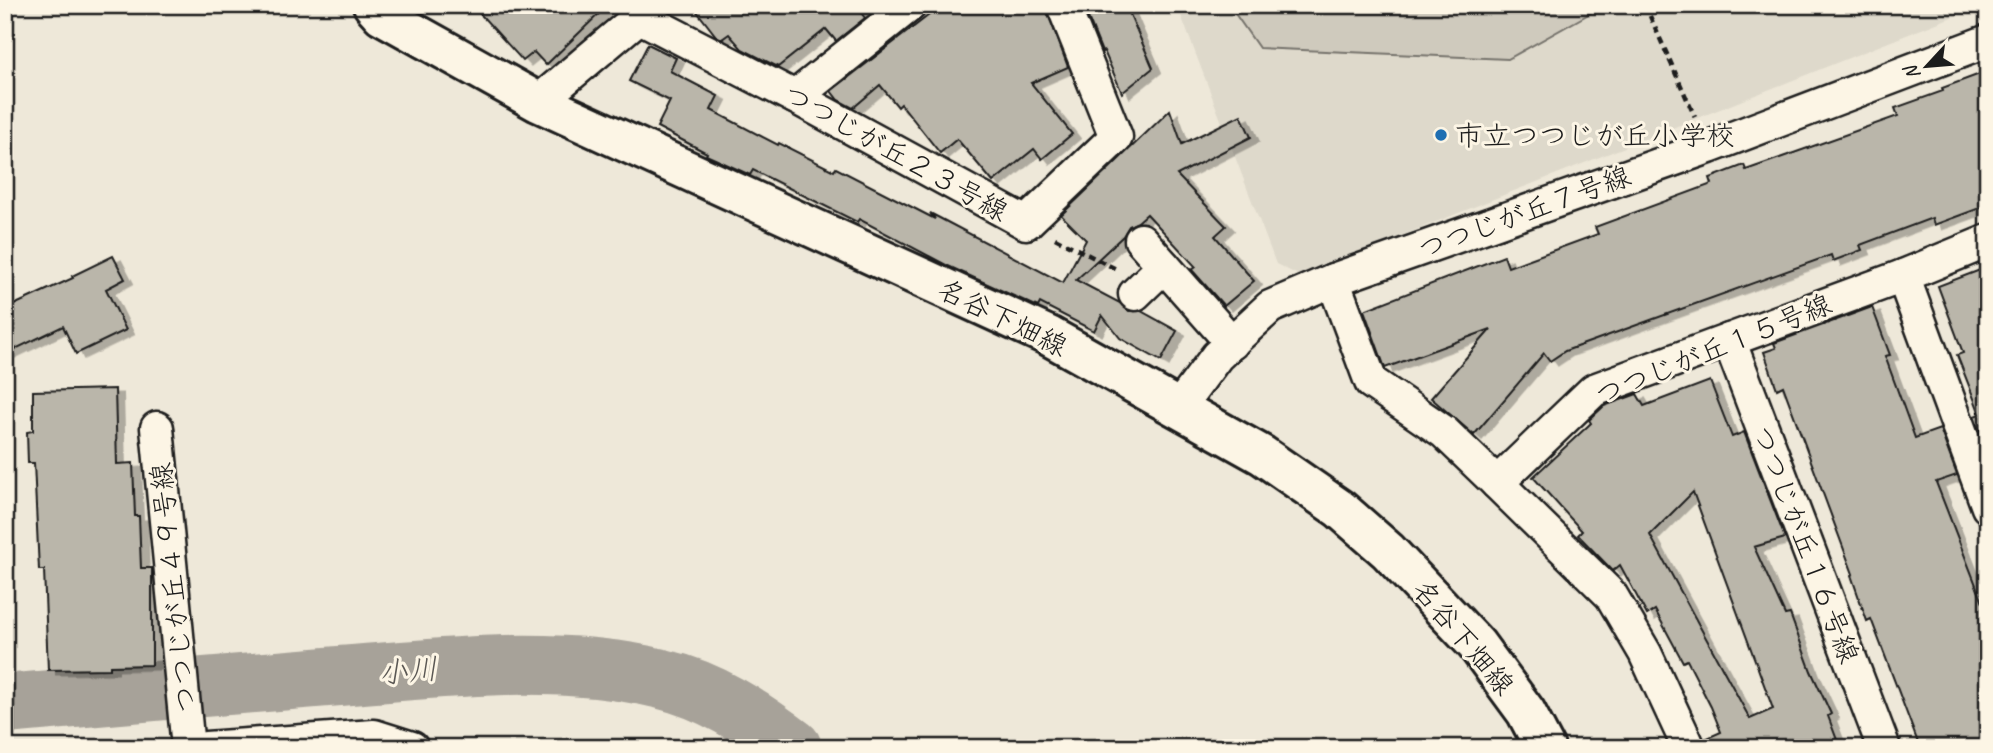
<svg xmlns="http://www.w3.org/2000/svg" width="1993" height="753" font-family="Caveat,'Klee One',sans-serif">
	<defs>
		<filter id="shadow"><feDropShadow dx="8" dy="4.5" stdDeviation="0" flood-color="#0004"/></filter>
	</defs>
	<rect width="100%" height="100%" fill="#eee8d9"/>
	<filter id="ink" filterUnits="userSpaceOnUse"><feTurbulence type="fractalNoise" baseFrequency=".0143" numOctaves="2"/><feDisplacementMap in="SourceGraphic" scale="14" xChannelSelector="R" yChannelSelector="G"/><feConvolveMatrix kernelMatrix="1 2 1 2 8 2 1 2 1" color-interpolation-filters="sRGB"/></filter>
	<g filter="url(#ink)">
		<path fill="#ded9cb" d="M1177,5H1982L1300,276L1276,264Z"/>
		<path fill="#cfcabd" stroke="#76736c" stroke-width="2" d="M1229,5H1603V6L1508,59L1259,48Z"/>
		<g fill="none" stroke-linecap="round" stroke-linejoin="round">
			<path stroke="#a7a299" stroke-width="60" d="M5,704C116,694 228,685 339,676C446,668 556,654 662,679C710,690 753,718 792,748"/>
		</g>
		<g fill="#bab6aa" stroke="#1c1c1c" stroke-width="2" fill-rule="evenodd" filter="url(#shadow)">
			<path d="M472,5H608L546,65L534,52L523,61Z"/>
			<path d="M692,5H855L865,18L836,41L826,29L778,67L742,49L729,34L722,39L716,36Z"/>
			<path d="M942,5H1045L1068,67L1031,83L1072,134L1042,159L1034,149L993,182L957,139L940,153L901,104L898,107L880,85L853,108L838,100L831,91Z"/>
			<path d="M1083,5H1126L1153,68L1122,93L1104,51L1102,52Z"/>
			<path d="M648,44L676,58L670,71L718,96L711,110L778,145L779,143L834,171L836,168L935,219L930,213L1063,283L1086,240L1061,215L1170,110L1182,144L1241,115L1251,137L1177,175L1226,226L1215,236L1254,281L1224,306L1192,270L1196,267L1147,214L1138,222L1129,226L1123,236L1076,280L1120,303L1129,311H1141L1177,331L1161,361L1120,338L1102,315L1094,331L1040,303L1038,307L946,265L859,219L857,222L753,170L750,175L715,159L706,155L707,153L657,127L670,101L629,81Z"/>
			<path d="M1988,71V205L1934,225L1932,218L1860,245L1862,250L1833,261L1831,255L1565,351L1550,361L1544,353L1474,435L1431,398L1491,329L1385,368L1364,310L1504,256L1508,267L1598,234L1595,227L1712,184L1710,178L1744,165L1746,170L1898,116L1895,108L1943,91L1942,88Z"/>
			<path d="M113,256L125,279L106,289L126,330L76,354L63,326L5,354V309L73,278L72,276Z"/>
			<path d="M1988,267V453L1974,416L1980,414L1957,355L1963,353L1938,286Z"/>
			<path d="M1872,307L1890,355L1885,356L1915,438L1940,429L1957,475L1936,482L1988,616V748H1920L1871,619L1867,621L1851,575L1853,574L1783,386L1777,389L1764,352L1776,348L1774,343Z"/>
			<path d="M1710,381L1732,437L1744,432L1785,538L1754,547L1785,615L1790,614L1811,671L1831,714L1828,716L1840,748H1707L1705,739L1721,732L1711,707L1687,660L1683,662L1655,610L1647,615L1620,565L1613,571L1578,535L1582,531L1533,477L1591,423L1589,420L1604,406L1637,394L1644,406ZM1693,492L1773,709L1750,719L1650,535Z"/>
			<path d="M115,389L117,464L133,463L135,516H139L141,568H152V665L110,666V669L48,670L44,570H39L34,463H28L27,432L33,431V391Z"/>
		</g>
		<g fill="none" stroke-linecap="round" stroke-linejoin="round">
			<g stroke="#1c1c1c" stroke-width="37">
				<g id="minor">
					<path d="M640,17L795,97L1026,223L1116,137L1063,5"/>
					<path d="M795,97L910,5"/>
					<path d="M538,102L653,5"/>
					<path d="M1141,240L1232,343"/>
					<path d="M1903,276L1988,507"/>
					<path d="M1333,280L1371,382L1444,432L1497,483"/>
					<path d="M1135,294L1164,266"/>
					<path d="M1729,340L1884,748"/>
					<path d="M1177,410L1217,356L1270,307L1333,280L1709,147L1988,41"/>
					<path d="M157,428L188,748"/>
					<path d="M206,748L374,736L412,748"/>
					<path d="M1689,748L1645,653L1611,595L1497,483L1594,390L1903,276L1988,241"/>
				</g>
			</g>
			<g stroke="#1c1c1c" stroke-width="44">
				<path id="tertiary" d="M373,5L382,15L538,102L1049,336L1262,455L1340,509L1388,551L1476,644L1526,712L1545,748"/>
			</g>
			<g stroke="#1c1c1c" stroke-width="4.5" stroke-dasharray="7 5" stroke-linecap="butt">
				<path d="M1645,5L1695,117"/>
				<path d="M1055,238L1116,269"/>
			</g>
			<use href="#minor" stroke="#fcf5e5" stroke-width="32"/>
			<use href="#tertiary" stroke="#fcf5e5" stroke-width="38"/>
		</g>
	</g>
	<circle fill="#1f6fb2" stroke="#fcf5e5" stroke-width="2.5" cx="1441" cy="135" r="7"/>
	<g text-anchor="middle" stroke-width="6" stroke-linejoin="round" paint-order="stroke">
		<g font-size="28" fill="#1c1c1c" stroke="#fcf5e5" text-anchor="start">
			<text x="1455" y="145">市立つつじが丘小学校</text>
		</g>
		<g font-size="28" fill="#1c1c1c" stroke="#fcf5e5">
			<text transform="translate(896 152) rotate(29)" y="10">つつじが丘２３号線</text>
			<text transform="translate(1524 212) rotate(-20)" y="10">つつじが丘７号線</text>
			<text transform="translate(1003 317) rotate(26)" y="10">名谷下畑線</text>
			<text transform="translate(1713 349) rotate(-22)" y="10">つつじが丘１５号線</text>
			<text transform="translate(1806 544) rotate(69)" y="10">つつじが丘１６号線</text>
			<text transform="translate(173 588) rotate(-96)" y="10">つつじが丘４９号線</text>
			<text transform="translate(1464 637) rotate(50)" y="10">名谷下畑線</text>
		</g>
		<g font-size="30" font-style="italic" fill="#5b5854" stroke="#fcf5e5">
			<text transform="translate(408 671) rotate(-5)" y="10">小川</text>
		</g>
	</g>
	<rect width="1993" height="753" fill="none" stroke="#fcf5e5" stroke-width="28"/>
	<rect x="14" y="14" width="1965" height="725" fill="none" stroke="#1c1c1c" stroke-width="2.5" filter="url(#ink)"/>
	<g transform="translate(1927 66) rotate(244)" stroke="#fcf5e5" stroke-width="5" paint-order="stroke">
	<path d="M0-5L12 26L0 18L-12 26Z" fill="#1c1c1c"/>
	<text y="-10" font-size="19" font-weight="bold" text-anchor="middle" fill="#1c1c1c">N</text>
	</g>
</svg>
